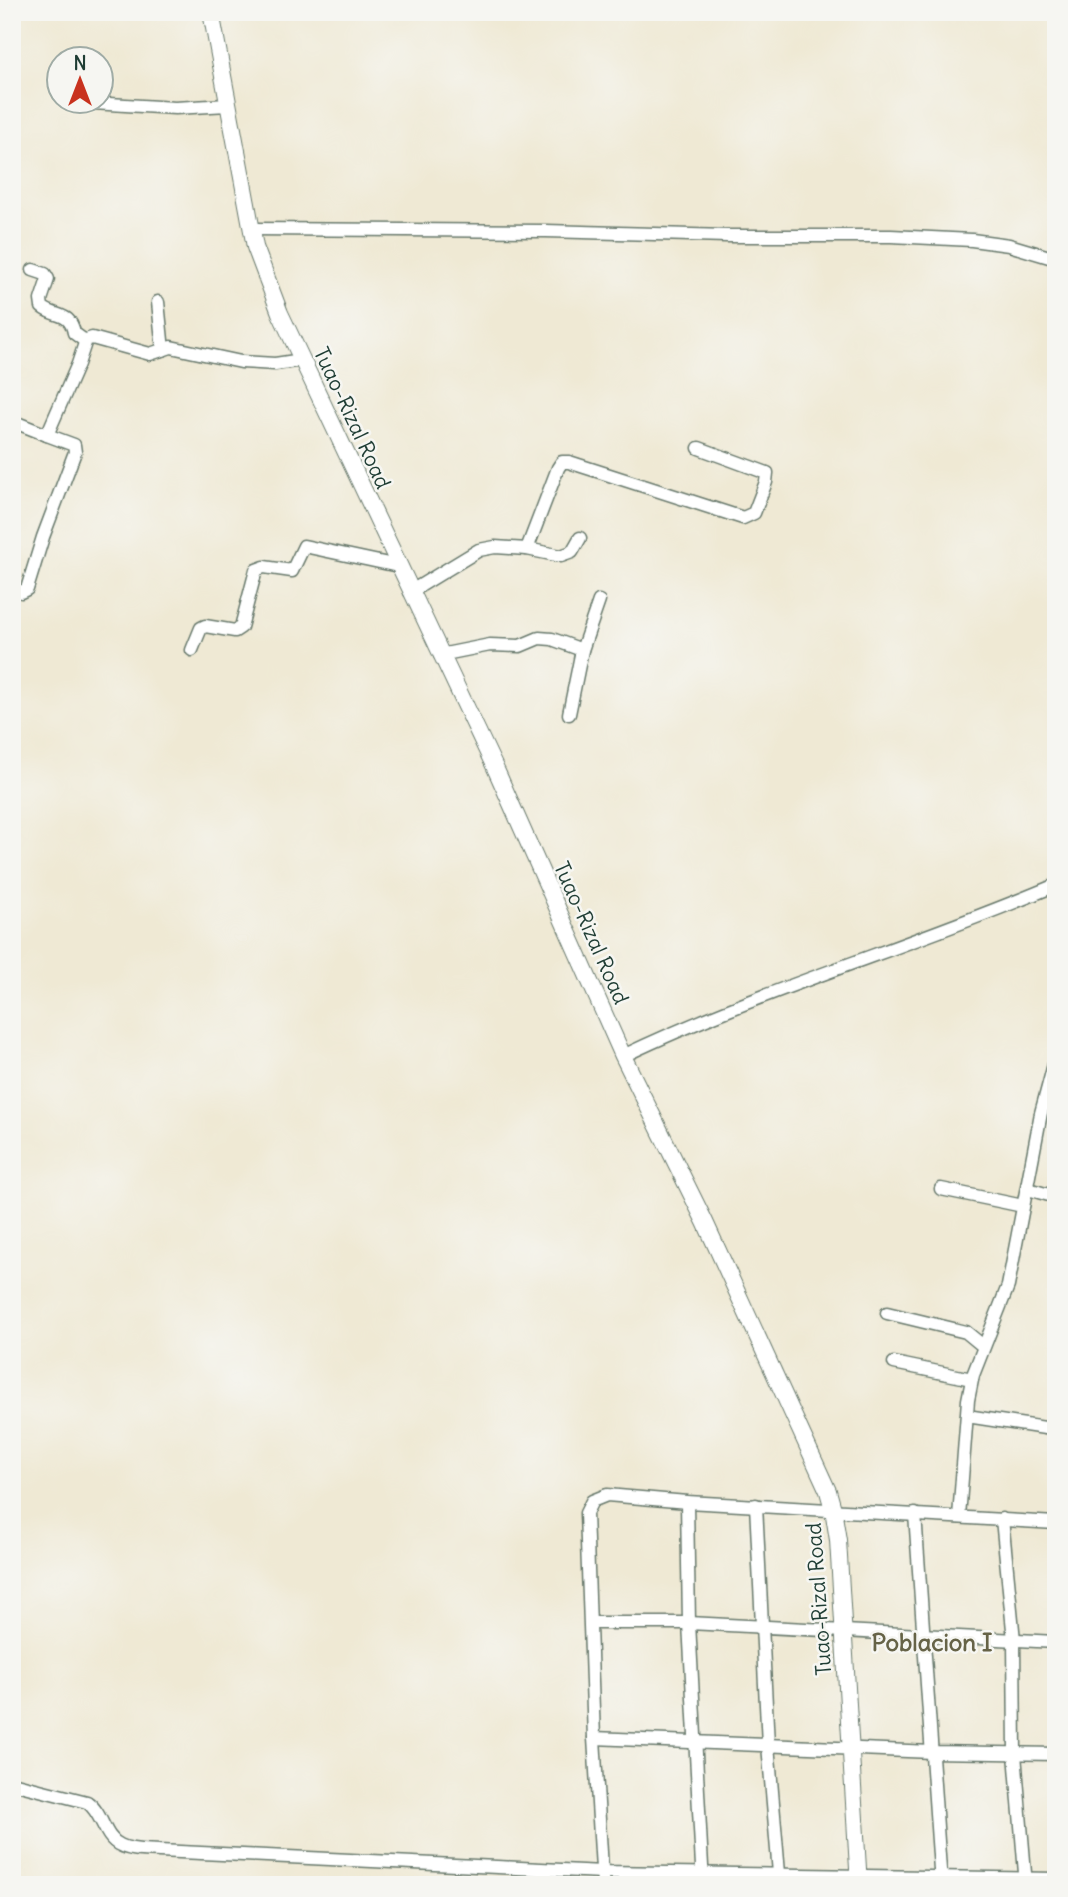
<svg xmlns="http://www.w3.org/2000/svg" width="1068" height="1897" font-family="Delius,sans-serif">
	<rect width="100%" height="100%" fill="#f6f6f2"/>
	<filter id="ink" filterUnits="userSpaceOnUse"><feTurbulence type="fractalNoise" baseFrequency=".0143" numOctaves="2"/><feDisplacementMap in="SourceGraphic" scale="14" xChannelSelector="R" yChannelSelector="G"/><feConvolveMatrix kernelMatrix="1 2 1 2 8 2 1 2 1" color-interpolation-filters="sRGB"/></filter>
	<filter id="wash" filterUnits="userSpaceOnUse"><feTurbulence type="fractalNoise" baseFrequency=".00686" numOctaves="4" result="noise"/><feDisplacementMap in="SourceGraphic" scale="28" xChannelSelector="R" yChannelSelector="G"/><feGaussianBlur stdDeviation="1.57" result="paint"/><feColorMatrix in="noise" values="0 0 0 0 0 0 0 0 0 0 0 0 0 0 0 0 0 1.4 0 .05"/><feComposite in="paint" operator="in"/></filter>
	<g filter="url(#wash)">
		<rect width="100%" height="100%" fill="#efe9d4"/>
	</g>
	<g filter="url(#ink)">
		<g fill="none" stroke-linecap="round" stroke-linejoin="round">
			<g stroke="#68796c" stroke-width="15">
				<g id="minor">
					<path d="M76,102L175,108L228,105"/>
					<path d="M251,229L546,231L727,236H891L972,240L1009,245L1056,259"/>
					<path d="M33,270L45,274L48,279L41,300L42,307C55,318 70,311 74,333L85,341"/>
					<path d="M158,302L163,350"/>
					<path d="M12,421L47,435"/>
					<path d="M527,549L558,468L562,462H569L743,518L754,513L766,482L767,473L699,448"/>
					<path d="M12,589L21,592L27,589L43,537L75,452L74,445L47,435L78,364L86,340L92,338L150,354L171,347L241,362L275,364L302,360"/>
					<path d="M410,592L479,550L495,547L527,549L561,556L572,552L580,538"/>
					<path d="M192,650L201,628L205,626L235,631L241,627L256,570L264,567L292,571L304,546L398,566"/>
					<path d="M440,655L490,645L520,646L539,638L552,639L582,650"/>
					<path d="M569,714L582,650L599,601"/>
					<path d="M623,1056C763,989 913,946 1056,885"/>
					<path d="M941,1189L1023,1206"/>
					<path d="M1028,1189L1056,1197"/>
					<path d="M887,1313L966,1332L983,1346"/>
					<path d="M894,1363L972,1379"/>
					<path d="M967,1416L1045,1428"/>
					<path d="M687,1502L689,1623L703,1885"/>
					<path d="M756,1505L768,1745L780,1885"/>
					<path d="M915,1514L941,1884"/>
					<path d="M959,1517L968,1400L973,1375L1008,1286L1041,1113L1056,1057"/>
					<path d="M1002,1519L1014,1640L1015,1754L1026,1885"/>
					<path d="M591,1623H689L1056,1642"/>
					<path d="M594,1738L932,1752L1056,1754"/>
					<path d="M12,1783L87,1802C103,1813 103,1837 120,1845C131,1851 147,1850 159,1851L603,1872L1056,1879"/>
					<path d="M603,1885L594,1738L586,1513L592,1501L607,1495L687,1502L1056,1523"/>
				</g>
			</g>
			<g stroke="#68796c" stroke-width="18">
				<path id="major" d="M211,12L255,247L280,313L497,772L623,1056L705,1222L828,1491L833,1509L838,1540L859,1885"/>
			</g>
			<use href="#minor" stroke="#fff" stroke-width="12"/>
			<use href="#major" stroke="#fff" stroke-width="16"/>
		</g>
	</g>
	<g text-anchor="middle" stroke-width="5" stroke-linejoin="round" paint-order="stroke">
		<g font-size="21" fill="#1f3d34" stroke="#f6f6f2">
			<text transform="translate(352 418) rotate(65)" y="7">Tuao-Rizal Road</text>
			<text transform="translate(591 933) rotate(66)" y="7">Tuao-Rizal Road</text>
			<text transform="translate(819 1599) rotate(-94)" y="7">Tuao-Rizal Road</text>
		</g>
		<g font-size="24" font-weight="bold" fill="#666347" stroke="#f6f6f2">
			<text x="932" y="1651">Poblacion I</text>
		</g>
	</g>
	<rect width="1068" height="1897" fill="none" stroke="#f6f6f2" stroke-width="42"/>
	<g transform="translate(80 80)"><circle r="33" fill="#f6f6f2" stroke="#a0aca6" stroke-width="2"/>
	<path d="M0-5L12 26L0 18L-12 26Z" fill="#c8321e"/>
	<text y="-10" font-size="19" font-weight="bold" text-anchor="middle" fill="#1f3d34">N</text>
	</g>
</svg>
